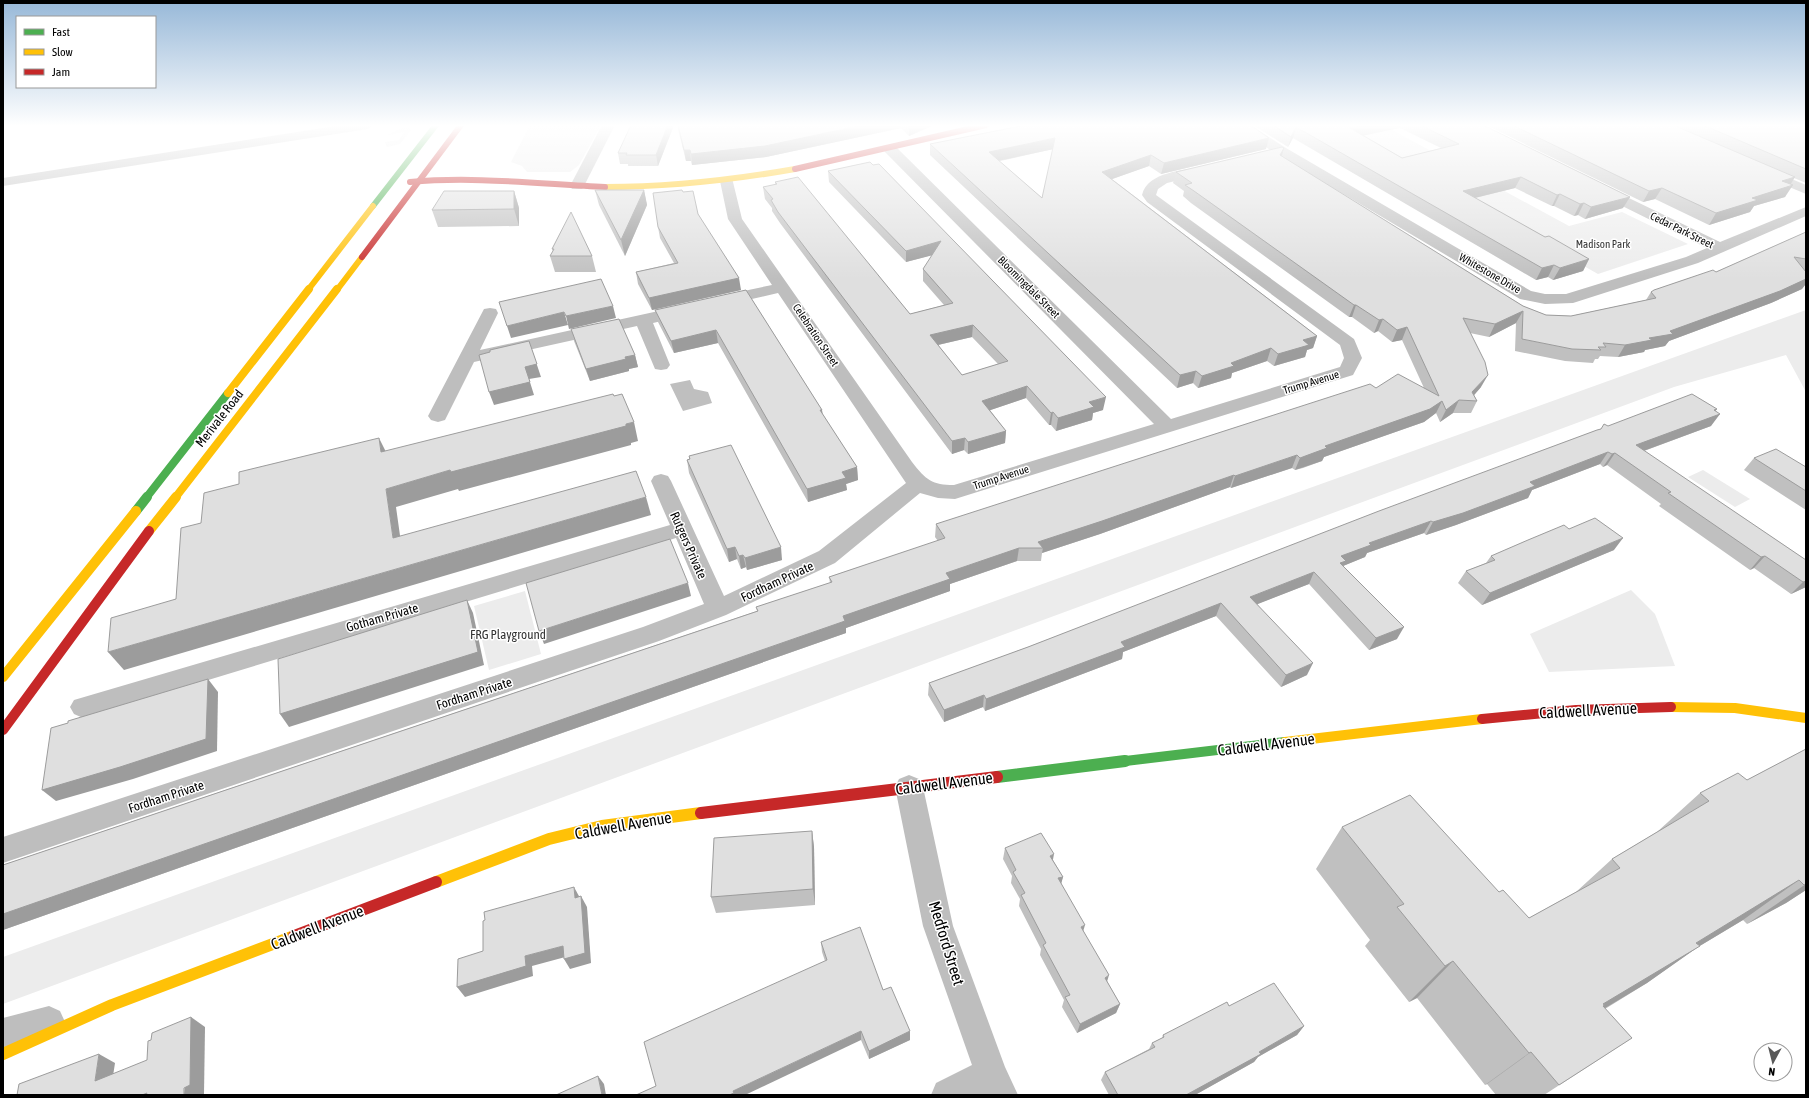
<svg xmlns="http://www.w3.org/2000/svg" width="1809" height="1098" font-family="'Asap Condensed',sans-serif">
	<rect width="100%" height="100%" fill="#fff"/>
	<g fill="#ececec">
		<path d="M530,125H601L579,165L570,172H527L522,166L511,162Z"/>
		<path d="M1334,125H1383L1569,226L1622,212L1688,244L1598,274Z"/>
		<path d="M407,127L411,130L400,144L387,147L385,142L399,140L404,132L388,135L399,129Z"/>
		<path d="M1806,310V392L1786,355L1674,387L3,1004V957Z"/>
		<path d="M1703,470L1750,499L1735,507L1688,477Z"/>
		<path d="M1631,590L1655,614L1675,666L1549,672L1530,634Z"/>
		<path d="M525,591L541,654L489,670L474,606Z"/>
	</g>
	<path fill="#bfbfbf" d="M690,380L694,389L708,392L712,403L683,411L670,384Z"/>
	<g fill="none" stroke-linecap="round" stroke-linejoin="round">
		<g fill="#bebebe" fill-rule="evenodd">
			<path d="M342,125H374L368,129L3,186V178Z"/>
			<path d="M602,125H615L584,186L582,189H572L570,186Z"/>
			<path d="M1235,125H1250L1286,148L1531,291L1545,294H1566L1686,257L1707,248L1594,192L1592,189L1594,186H1604L1720,242L1806,207V216L1698,263L1573,303L1545,304L1520,299L1276,154Z"/>
			<path d="M890,145L895,146L1171,419L1340,367L1344,358L1340,345L1147,202L1142,195C1148,171 1184,171 1204,166L1209,167L1211,170L1209,173L1167,183L1158,189L1156,195L1354,339L1362,358L1353,375L955,499L938,498L920,493L835,563L726,615L659,641L3,863V837L643,627L704,604L676,538L83,718L74,714L70,707L74,700L670,525L651,481L654,476L661,474L668,476L671,481L724,596L819,551L906,483L778,293L721,306L715,305L713,301L715,297L772,285L728,219L720,181L722,178H732L742,219L912,462C926,480 932,485 954,485L1154,424L885,152L883,149L885,146Z"/>
			<path d="M1763,167L1806,185V194L1758,174L1756,171L1758,168Z"/>
			<path d="M686,305L692,306L694,310L692,314L653,323L670,365L667,369L661,370L655,369L637,326L474,362L445,420L438,422L431,420L428,416L484,309L490,308L496,309L498,313L480,350Z"/>
			<path d="M909,775L919,779L923,787L953,926L1005,1067L1018,1095H931L936,1083L972,1065L923,926L895,787L899,779Z"/>
			<path d="M49,1006L60,1011L65,1022L60,1033L3,1050V1018Z"/>
		</g>
		<path stroke="#4caf50" stroke-width="6" d="M373,206L436,125"/>
		<path stroke="#4caf50" stroke-width="8" d="M146,498L228,393"/>
		<g stroke="#4caf50" stroke-width="10">
			<path d="M136,511L147,497"/>
			<path d="M1117,762L1285,742"/>
		</g>
		<path stroke="#4caf50" stroke-width="12" d="M997,777L1125,761"/>
		<g stroke="#ffc107" stroke-width="6">
			<path d="M605,187C669,187 732,180 795,169"/>
			<path d="M308,290L373,206"/>
			<path d="M337,290L362,257"/>
		</g>
		<g stroke="#ffc107" stroke-width="8">
			<path d="M228,393L309,289"/>
			<path d="M175,498L337,289"/>
		</g>
		<g stroke="#ffc107" stroke-width="10">
			<path d="M149,531L176,497"/>
			<path d="M3,677L136,511"/>
			<path d="M1671,707L1735,708L1806,718"/>
			<path d="M1285,742L1482,719"/>
		</g>
		<g stroke="#ffc107" stroke-width="12">
			<path d="M436,882L549,839L602,826L701,813"/>
			<path d="M3,1054L112,1005L294,936"/>
		</g>
		<g stroke="#c62828" stroke-width="6">
			<path d="M795,169L986,125"/>
			<path d="M410,182C474,176 541,184 605,187"/>
			<path d="M362,257L461,125"/>
		</g>
		<g stroke="#c62828" stroke-width="10">
			<path d="M1482,719L1576,710L1671,707"/>
			<path d="M3,730L149,531"/>
		</g>
		<g stroke="#c62828" stroke-width="12">
			<path d="M701,813L997,777"/>
			<path d="M294,936L436,882"/>
		</g>
	</g>
	<g fill="#c0c0c0" fill-rule="evenodd">
		<path d="M674,125L658,166H628V164H620L618,153Z"/>
		<path d="M677,125H934L909,136L901,128L766,157L692,165L691,161H686Z"/>
		<path d="M1253,125H1483L1623,208L1585,219L1578,215L1574,216L1554,206H1552L1515,188L1475,198L1545,237L1589,259L1583,271L1553,280L1548,277L1536,280L1293,138L1288,147ZM1400,128L1441,148L1402,158L1363,135Z"/>
		<path d="M1486,125H1806V183L1794,178L1790,184L1785,197L1754,206L1750,212L1709,225L1655,199L1643,202Z"/>
		<path d="M930,144L1266,149L1161,174L1149,166L1112,179L1317,336L1313,348L1307,350L1305,357L1274,366L1267,361L1232,373L1231,378L1198,388L1193,383L1177,388L930,155ZM1053,149L1042,198L999,161L1005,160Z"/>
		<path d="M1284,148L1282,156L1523,306L1546,315L1571,316L1646,300L1651,292L1716,272L1806,232V271L1802,289L1771,303L1669,341L1665,346L1645,350L1644,352L1618,357L1600,356L1598,359H1595L1593,363L1565,361L1515,351L1516,323L1489,337L1470,333L1481,387L1474,395L1477,401L1471,413H1453L1440,422L1436,413L1424,422L1324,457L1322,461L1303,468L1295,470L1292,468L1231,488L1230,487L1100,534L1042,553L1041,561H1017L950,584V591L846,628V633L3,930V865L757,611L756,607L830,583L829,577L938,541L935,537L936,524L1376,388H1424L1402,340L1392,342L1378,331L1374,333L1352,317H1349L1191,203L1183,196L1184,191L1173,183L1176,172Z"/>
		<path d="M870,162L1103,410L1093,413L1092,420L1056,431L1051,425H1049L1026,398L990,410L1006,431L1005,443L968,454L964,450L952,454L780,223L772,211V208L765,199L763,187L775,185V182L910,314L944,305L923,281V269L932,255L906,262L829,182L828,171ZM972,337L998,364L962,375L938,345Z"/>
		<path d="M595,190H644L647,205L625,256L599,205Z"/>
		<path d="M514,191L519,208V226L438,227L432,210Z"/>
		<path d="M683,192L698,214L741,290L652,310L638,284L636,272L674,263L660,238L658,227Z"/>
		<path d="M552,249L592,256L596,272H555L550,256L553,251Z"/>
		<path d="M746,290L822,410L823,415L857,467L858,480L846,484L847,490L808,502L718,343L674,353L658,322L655,310Z"/>
		<path d="M571,329L635,355L638,367L629,369V371L590,381L574,341Z"/>
		<path d="M1717,409L1715,411L1711,426L1644,451L1806,560V587L1791,594L1754,568L1750,570L1659,506L1661,504L1607,465L1603,467L1600,464L1532,490L1528,498L1456,525L1426,535L1424,533L1367,553L1365,557L1343,566L1397,639L1369,650L1309,584L1257,604L1307,675L1281,687L1216,616L1123,652L1122,659L985,711L983,707L944,722L928,695L929,683L1028,647L1608,426Z"/>
		<path d="M689,456L782,560L747,570L746,567L741,569L737,559L729,562L689,473L687,460L689,459Z"/>
		<path d="M1754,458L1806,467V510L1744,470Z"/>
		<path d="M1569,529L1614,550L1482,605L1458,583L1466,571L1486,563L1491,556Z"/>
		<path d="M1806,749V890L1786,903L1747,924L1743,920L1698,947L1647,983L1605,1009L1632,1038L1544,1095H1496L1487,1084L1485,1085L1417,998L1409,1002L1365,946L1370,940L1316,869L1342,827L1499,892L1529,918L1576,892L1612,859L1657,832L1700,793L1747,780Z"/>
		<path d="M812,831L814,847L815,905L716,913L711,897Z"/>
		<path d="M1005,848L1053,860L1063,877L1061,883L1107,981L1120,1004L1116,1013L1077,1033L1062,1007L1064,1000L1040,955L1041,949L1019,906L1020,899L1011,883L1012,876L1003,859Z"/>
		<path d="M821,942L883,990L910,1031V1040L869,1059L861,1040L825,961L822,952Z"/>
		<path d="M1229,1006L1304,1026L1297,1035L1258,1057L1254,1062L1195,1095H1109L1101,1080L1105,1072L1149,1049L1152,1043L1162,1038L1163,1035Z"/>
	</g>
	<g fill="#9c9c9c">
		<path d="M668,125H674L658,166L656,155Z"/>
		<path d="M863,125H901V128L766,157L692,165L691,154Z"/>
		<path d="M909,125H934L909,136Z"/>
		<path d="M1364,125H1401L1400,128L1347,139L1350,128Z"/>
		<path d="M1296,127L1293,138L1288,147L1291,137Z"/>
		<path d="M1055,138L1054,149L988,163L989,152Z"/>
		<path d="M1269,138L1266,149L1161,174L1164,163Z"/>
		<path d="M1284,148L1281,159L1280,155Z"/>
		<path d="M684,150H690L691,161H686Z"/>
		<path d="M1151,155L1149,166L1101,183L1102,172Z"/>
		<path d="M1521,177L1515,188L1458,202L1463,191Z"/>
		<path d="M1795,177L1789,187L1793,185L1785,197L1754,206L1750,212L1709,225L1716,213L1752,198L1782,181Z"/>
		<path d="M1662,188L1655,199L1643,202L1649,191Z"/>
		<path d="M644,190L647,205L625,256L621,240Z"/>
		<path d="M514,191L519,208V226L514,209Z"/>
		<path d="M1560,194L1554,206H1552L1557,195Z"/>
		<path d="M1630,197L1623,208L1585,219L1591,207Z"/>
		<path d="M1584,203L1578,215L1574,216L1580,204Z"/>
		<path d="M941,241V253L906,262V251Z"/>
		<path d="M1589,259L1583,271L1553,280L1560,268Z"/>
		<path d="M1554,265L1548,277L1536,280L1542,268Z"/>
		<path d="M739,278L741,290L652,310L649,298Z"/>
		<path d="M1806,279V284L1802,289L1771,303L1669,341L1665,346L1645,350L1644,352L1618,357L1625,345L1649,338L1670,331Z"/>
		<path d="M1354,305H1356L1352,317H1349Z"/>
		<path d="M613,306L616,318L569,329L566,316Z"/>
		<path d="M1523,311L1516,323L1489,337L1495,324Z"/>
		<path d="M564,312L568,325L511,338L507,326Z"/>
		<path d="M1383,319L1378,331L1374,333L1379,320Z"/>
		<path d="M973,325L972,337L929,347L930,335Z"/>
		<path d="M1407,327L1402,340L1392,342L1397,330Z"/>
		<path d="M716,330L718,343L674,353L671,341Z"/>
		<path d="M1317,336L1313,348L1307,350L1305,357L1274,366L1278,354L1303,340Z"/>
		<path d="M529,341L541,377L529,379L534,395L494,405L489,392L525,367Z"/>
		<path d="M1271,348L1267,361L1232,373L1231,378L1198,388L1202,376L1231,363Z"/>
		<path d="M635,355L638,367L629,369V371L590,381L586,369L625,357Z"/>
		<path d="M1196,371L1193,383L1177,388L1180,375Z"/>
		<path d="M1488,375L1481,387L1469,401L1472,392Z"/>
		<path d="M1027,386L1026,398L982,413V401Z"/>
		<path d="M1106,397L1103,410L1093,413L1092,420L1056,431L1058,418L1089,402Z"/>
		<path d="M1459,400L1453,413L1440,422L1446,410Z"/>
		<path d="M1442,401L1436,413L1424,422L1324,457L1322,461L1295,470L1300,458L1325,446Z"/>
		<path d="M1717,409L1711,417L1720,414L1711,426L1627,457L1636,445Z"/>
		<path d="M820,410H822L823,422Z"/>
		<path d="M1053,412L1051,425H1049L1051,413Z"/>
		<path d="M634,422L638,441L631,443V445L459,491L458,489L396,507L403,557L393,538L386,489L450,470Z"/>
		<path d="M1006,431L1005,443L968,454V442Z"/>
		<path d="M379,438L388,456L381,452Z"/>
		<path d="M965,438L964,450L952,454V441Z"/>
		<path d="M1608,452L1600,464L1532,490L1528,498L1456,525L1426,535L1433,522L1530,482Z"/>
		<path d="M1615,453L1607,465L1603,467L1612,454Z"/>
		<path d="M1297,455L1292,468L1231,488L1235,476Z"/>
		<path d="M857,467L858,480L846,484L847,490L808,502L807,489L842,472Z"/>
		<path d="M1234,475L1230,487L1100,534L1042,553L1043,548L1038,542Z"/>
		<path d="M646,497L651,515L124,670L108,652Z"/>
		<path d="M1431,521L1424,533L1367,553L1365,557L1343,566L1340,573L1341,556L1369,543Z"/>
		<path d="M1623,538L1614,550L1482,605L1490,593Z"/>
		<path d="M735,547L737,559L729,562L727,549Z"/>
		<path d="M781,547L782,560L747,570L745,558Z"/>
		<path d="M1019,548L1017,561L950,584V591L846,628V633L3,930V914L843,616L946,573Z"/>
		<path d="M743,555L746,567L741,569L739,556Z"/>
		<path d="M1765,556L1754,568L1750,570L1761,557Z"/>
		<path d="M1314,572L1309,584L1245,609L1250,597Z"/>
		<path d="M1806,581V587L1791,594L1803,582Z"/>
		<path d="M688,583L691,596L544,644L539,631Z"/>
		<path d="M467,600L473,613L484,665L289,727L280,714Z"/>
		<path d="M1221,603L1216,616L1123,652L1122,659L985,711L986,699L1121,642Z"/>
		<path d="M1404,627L1397,639L1369,650L1376,638Z"/>
		<path d="M1313,663L1307,675L1281,687L1286,675Z"/>
		<path d="M208,679L218,692L217,751L133,779L56,801L42,790Z"/>
		<path d="M984,695L983,707L944,722V710Z"/>
		<path d="M812,831L814,847L815,905L813,889Z"/>
		<path d="M1054,854L1052,865L1050,856Z"/>
		<path d="M1063,877L1060,888L1058,878Z"/>
		<path d="M1799,880L1743,920L1698,947L1647,983L1575,1026L1603,1004L1696,943Z"/>
		<path d="M1806,884V890L1786,903L1747,924Z"/>
		<path d="M574,887L580,898H575Z"/>
		<path d="M581,896L587,907L591,963L570,969L564,959Z"/>
		<path d="M1085,925L1082,935L1081,927Z"/>
		<path d="M563,946L569,956L532,966L533,976L465,997L457,987L525,956Z"/>
		<path d="M1453,961L1417,998L1409,1002L1445,966Z"/>
		<path d="M1109,975L1106,985L1105,978Z"/>
		<path d="M1120,1004L1116,1013L1077,1033L1080,1024Z"/>
		<path d="M191,1017L205,1027L204,1094L201,1095H184Z"/>
		<path d="M1304,1026L1297,1035L1258,1057L1254,1062L1195,1095H1186L1259,1052Z"/>
		<path d="M861,1031V1040L745,1095H729L733,1091Z"/>
		<path d="M910,1031V1040L869,1059V1051Z"/>
		<path d="M1531,1052L1487,1084L1485,1085L1529,1053Z"/>
		<path d="M99,1054L115,1063L111,1089L95,1081Z"/>
		<path d="M598,1076L604,1084L606,1095H602Z"/>
	</g>
	<g fill="#dfdfdf" stroke="#9c9c9c" fill-rule="evenodd">
		<path d="M631,125H668L656,155H626L627,153H618Z"/>
		<path d="M678,125H863L765,146L691,154L690,150H684Z"/>
		<path d="M1026,125H1250L1269,138L1164,163L1151,155L1102,172L1317,336L1303,340L1309,345L1278,354L1271,348L1231,363L1234,366L1202,376L1196,371L1180,375L930,144ZM1055,138L1042,198L989,152Z"/>
		<path d="M1273,125H1364L1350,128L1402,158L1459,144L1420,125H1483L1630,197L1591,207L1584,203L1580,204L1560,194L1557,195L1521,177L1463,191L1545,237L1549,236L1589,259L1560,268L1554,265L1542,268L1296,127L1291,137Z"/>
		<path d="M1512,125H1673L1795,177L1782,181L1793,185L1752,198L1758,200L1716,213L1662,188L1649,191Z"/>
		<path d="M1703,125H1806V169Z"/>
		<path d="M1282,147L1284,148L1280,155L1523,306L1546,315L1571,316L1656,298L1651,292L1654,290L1713,270L1716,272L1806,232V259L1794,257L1806,272V279L1780,291L1670,331L1673,334L1649,338L1652,340L1625,345L1603,343L1606,347H1598L1601,350L1572,349L1522,339L1523,311L1495,324L1463,318L1485,362L1488,375L1472,392L1477,401L1459,400L1446,410L1442,401L1430,409L1325,446L1327,448L1308,455L1300,458L1297,455L1235,476L1234,475L1102,521L1038,542L1043,548H1019L946,573L950,579L843,616L845,621L3,914V865L758,611L756,607L832,582L829,577L945,538L936,524L1370,384L1376,388L1398,374L1439,396L1407,327L1397,330L1383,319L1379,320L1356,305H1354L1194,191L1185,185L1192,183L1176,172Z"/>
		<path d="M870,162L873,165L879,164L1106,397L1089,402L1094,407L1058,418L1053,412L1051,413L1027,386L982,401L1006,431L968,442L965,438L952,441L778,212L771,200L773,199L763,187L777,184L775,182L798,177L910,314L953,303L923,269L941,241L906,251L828,171ZM973,325L1008,361L962,375L930,335Z"/>
		<path d="M595,190H644L621,240Z"/>
		<path d="M682,190L683,192L693,191L698,214L739,278L649,298L636,272L678,263L658,227L653,193Z"/>
		<path d="M444,191H514V209L432,210Z"/>
		<path d="M571,212L592,256H550L554,249H552Z"/>
		<path d="M601,279L613,306L566,316L564,312L507,326L499,302Z"/>
		<path d="M746,290L822,410H820L857,467L842,472L846,478L807,489L716,330L671,341L655,310Z"/>
		<path d="M619,319L635,355L625,357L626,359L586,369L571,329Z"/>
		<path d="M529,341L537,364L525,367L530,382L489,392L479,355L490,352V350Z"/>
		<path d="M613,394L614,396L622,394L634,422L626,424V426L451,472L450,470L386,489L393,538L636,471L646,497L108,652L111,618L176,599L181,528L201,523L204,493L239,484V472L379,438L381,452Z"/>
		<path d="M1692,394L1717,409L1714,410L1720,414L1636,445L1806,560V581L1803,582L1765,556L1761,557L1668,493L1671,492L1615,453L1612,454L1608,452L1530,482L1535,486L1463,513L1433,522L1431,521L1369,543L1371,545L1341,556L1346,561L1340,563L1404,627L1376,638L1314,572L1250,597L1313,663L1286,675L1221,603L1121,642L1125,647L986,699L984,695L944,710L929,683L1028,647L1379,511L1597,430L1601,429L1604,424L1608,426Z"/>
		<path d="M731,445L781,547L745,558L743,555L739,556L735,547L727,549L687,460L690,459L689,456Z"/>
		<path d="M1776,449L1806,467V491L1754,458Z"/>
		<path d="M1595,518L1623,538L1490,593L1466,571L1495,560L1491,556L1528,540L1564,525L1569,529Z"/>
		<path d="M670,539L688,583L539,631L526,583Z"/>
		<path d="M467,600L478,652L280,714L278,659Z"/>
		<path d="M208,679L206,739L120,767L42,790L51,728L68,723V721Z"/>
		<path d="M1806,749V884L1804,885L1799,880L1696,943L1700,946L1603,1004L1605,1005L1603,1006L1632,1038L1559,1085L1531,1052L1529,1053L1453,961L1445,966L1397,907L1404,904L1342,827L1410,795L1499,892L1503,890L1529,918L1620,868L1612,859L1709,801L1700,793L1738,773L1747,780Z"/>
		<path d="M812,831L813,889L711,897L714,838Z"/>
		<path d="M1041,833L1054,854L1050,856L1063,877L1058,878L1085,925L1081,927L1109,975L1105,978L1120,1004L1080,1024L1065,997L1070,995L1043,945L1046,943L1021,895L1025,893L1013,872L1016,870L1005,848Z"/>
		<path d="M574,887L575,898L581,896L585,953L564,959L563,946L525,956L526,966L457,987L458,959L483,951V921L485,920L484,912Z"/>
		<path d="M860,927L883,990L891,987L910,1031L869,1051L861,1031L733,1091L734,1093L729,1095H636L656,1086L644,1042L827,960L821,942Z"/>
		<path d="M1274,983L1304,1026L1259,1052L1261,1054L1186,1095H1118L1105,1072L1155,1047L1152,1043L1164,1037L1163,1035L1227,1002L1229,1006Z"/>
		<path d="M191,1017L190,1085L184,1088V1095H146L147,1093L142,1095H17L19,1084L99,1054L95,1081L147,1060L148,1041L151,1040L152,1033Z"/>
		<path d="M598,1076L602,1095H556Z"/>
	</g>
	<linearGradient id="sky" x2="0" y2="1"><stop stop-color="#97b8d8"/><stop offset="0.45" stop-color="#fff"/><stop offset="1" stop-color="#fff" stop-opacity="0"/></linearGradient>
	<rect width="1809" height="279" fill="url(#sky)"/>
	<g text-anchor="middle" stroke-width="3" stroke-linejoin="round" paint-order="stroke">
		<g font-size="11" fill="#000" stroke="#fff">
			<text transform="translate(1682 230) rotate(26)" y="4">Cedar Park Street</text>
			<text transform="translate(1490 273) rotate(30)" y="4">Whitestone Drive</text>
			<text transform="translate(1029 287) rotate(45)" y="4">Bloomingdale Street</text>
			<text transform="translate(816 335) rotate(56)" y="4">Celebration Street</text>
			<text transform="translate(1311 382) rotate(-17)" y="4">Trump Avenue</text>
			<text transform="translate(1001 477) rotate(-18)" y="4">Trump Avenue</text>
		</g>
		<g font-size="11" fill="#333" stroke="#fff">
			<text x="1603" y="248">Madison Park</text>
		</g>
		<g font-size="13" fill="#000" stroke="#fff">
			<text transform="translate(219 418) rotate(-52)" y="5">Merivale Road</text>
			<text transform="translate(689 545) rotate(66)" y="5">Rutgers Private</text>
			<text transform="translate(777 581) rotate(-25)" y="5">Fordham Private</text>
			<text transform="translate(382 617) rotate(-16)" y="5">Gotham Private</text>
			<text transform="translate(474 693) rotate(-18)" y="5">Fordham Private</text>
			<text transform="translate(166 796) rotate(-18)" y="5">Fordham Private</text>
		</g>
		<g font-size="13" fill="#333" stroke="#fff">
			<text x="508" y="639">FRG Playground</text>
		</g>
		<g font-size="16" fill="#000" stroke="#fff">
			<text transform="translate(1588 710) rotate(-3)" y="6">Caldwell Avenue</text>
			<text transform="translate(1266 744) rotate(-7)" y="6">Caldwell Avenue</text>
			<text transform="translate(944 783) rotate(-7)" y="6">Caldwell Avenue</text>
			<text transform="translate(623 825) rotate(-10)" y="6">Caldwell Avenue</text>
			<text transform="translate(317 927) rotate(-21)" y="6">Caldwell Avenue</text>
			<text transform="translate(947 943) rotate(73)" y="6">Medford Street</text>
		</g>
	</g>
	<rect width="1809" height="1098" fill="none" stroke="#000000" stroke-width="8"/>
	<rect x="16" y="16" width="140" height="72" fill="#ffffff" stroke="#999999"/>
	<rect x="24" y="29" width="20" height="6" fill="#4caf50" stroke="#999999"/>
	<text x="52" y="36" font-size="12" fill="#000000">Fast</text>
	<rect x="24" y="49" width="20" height="6" fill="#ffc107" stroke="#999999"/>
	<text x="52" y="56" font-size="12" fill="#000000">Slow</text>
	<rect x="24" y="69" width="20" height="6" fill="#c62828" stroke="#999999"/>
	<text x="52" y="76" font-size="12" fill="#000000">Jam</text>
	<g transform="translate(1773 1062) rotate(187)"><circle r="19" fill="#ffffff" stroke="#999999"/>
	<path d="M0-3L7 15L0 10L-7 15Z" fill="#595959"/>
	<text y="-6" font-size="11" font-weight="bold" text-anchor="middle" fill="#000000">N</text>
	</g>
</svg>
